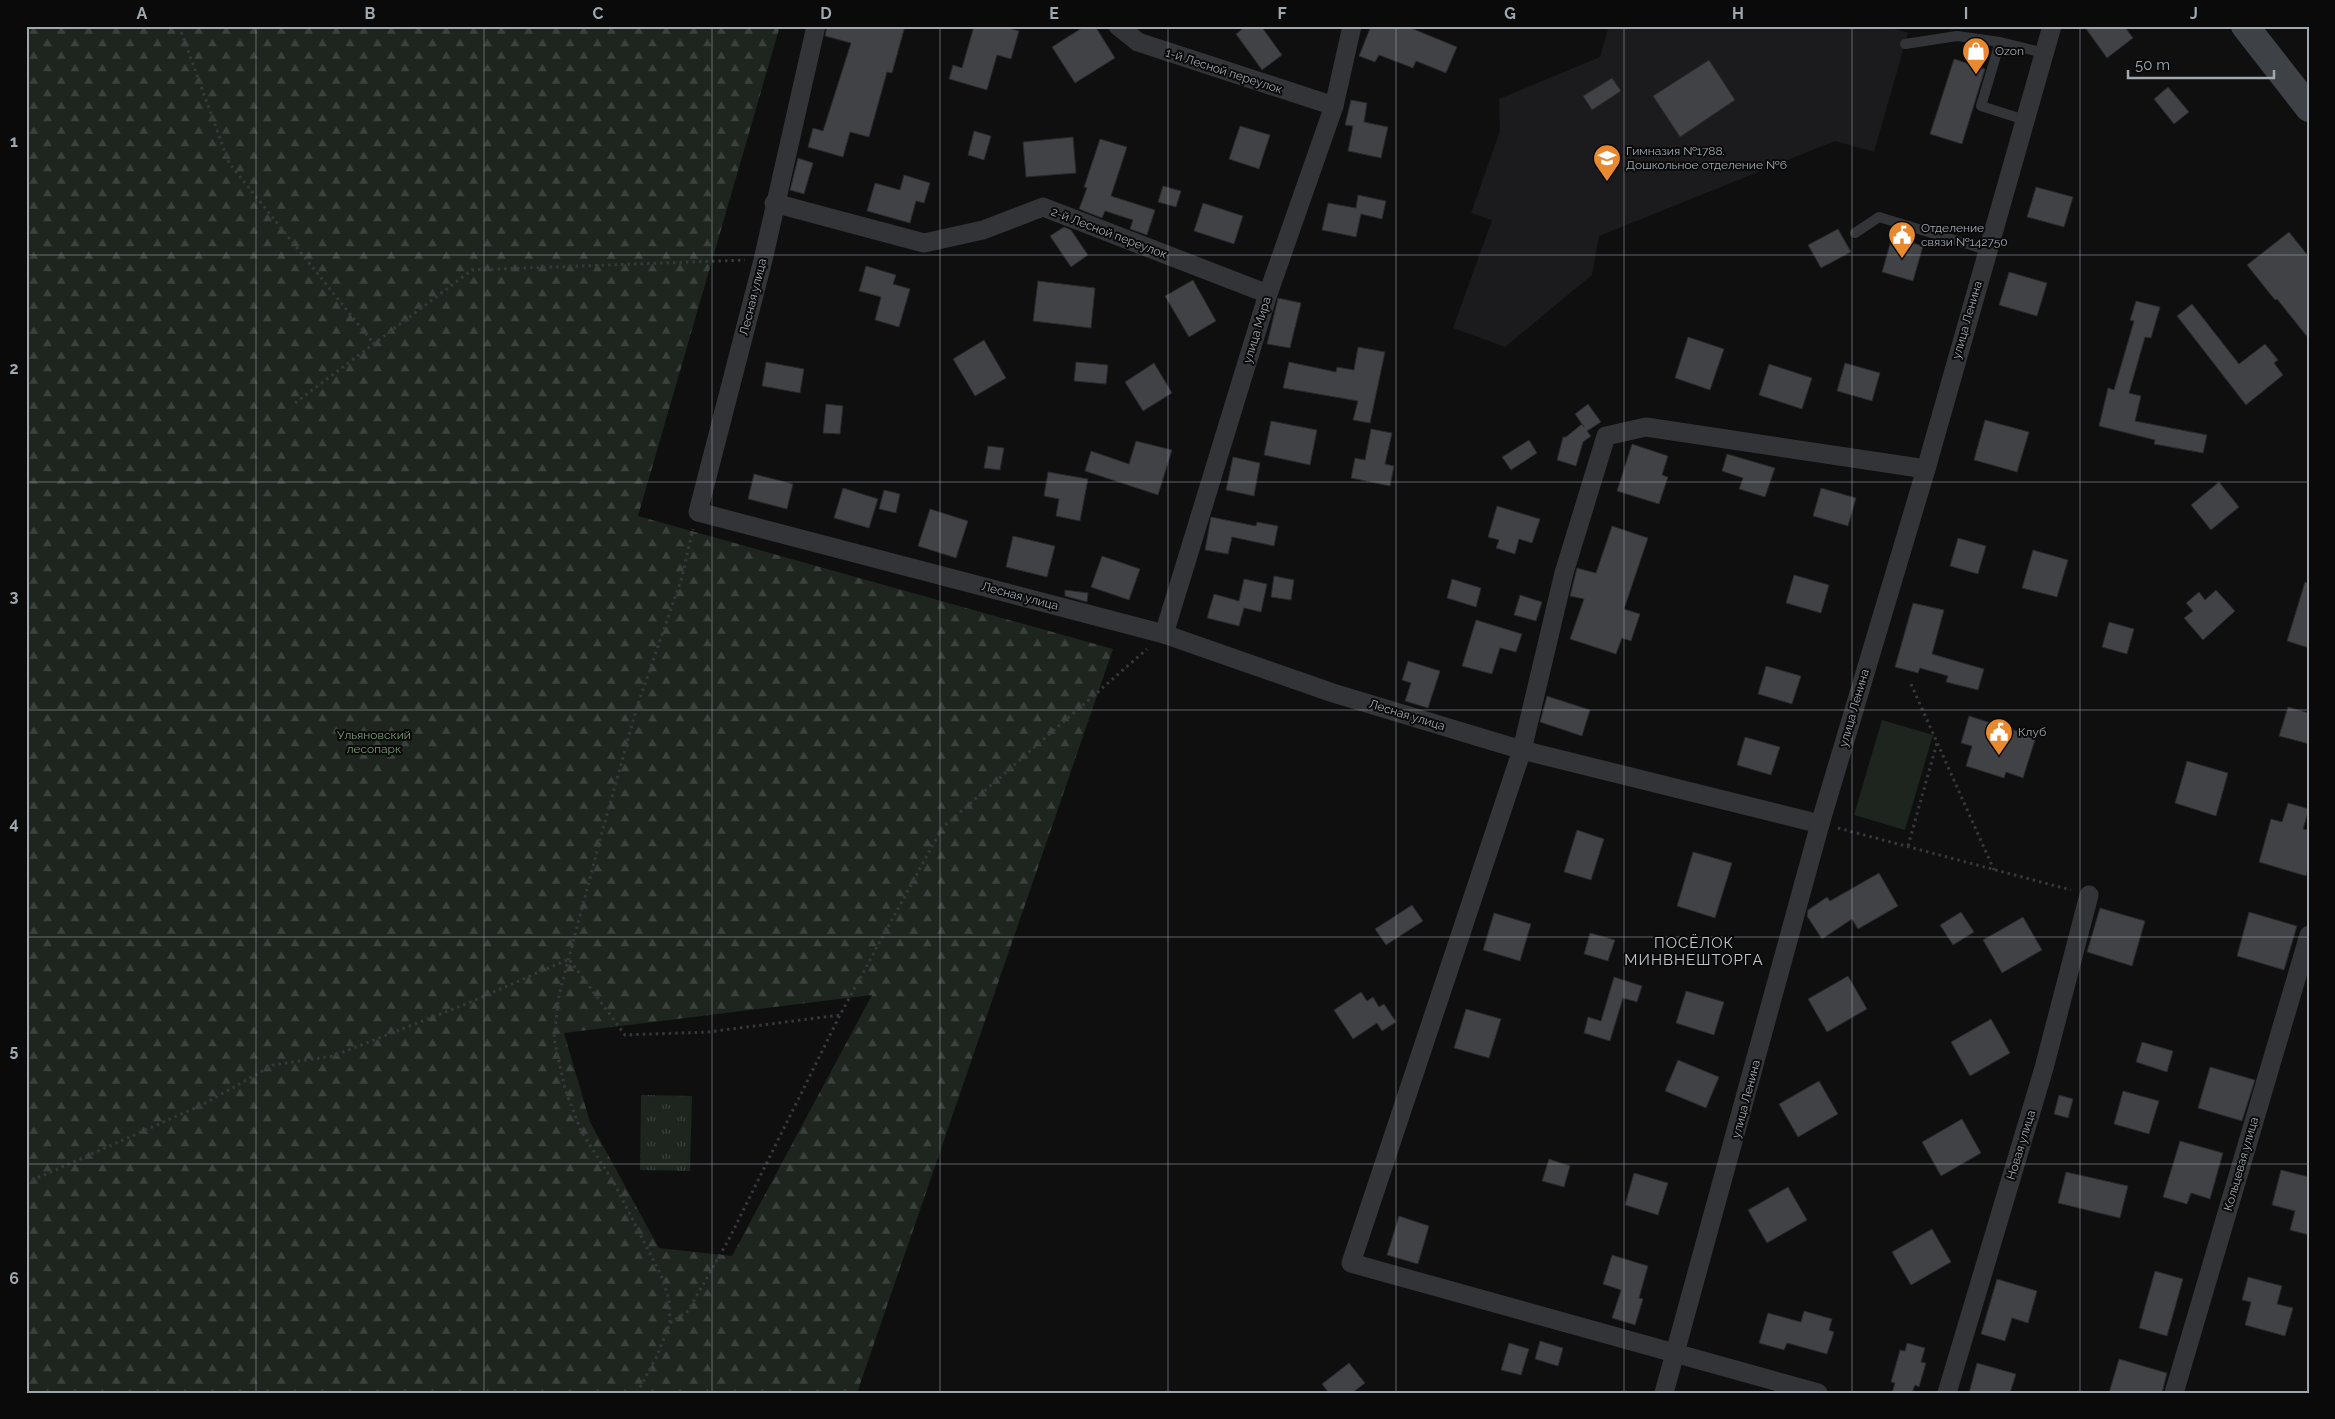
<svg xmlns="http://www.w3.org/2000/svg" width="2335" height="1419" font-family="Raleway,sans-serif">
	<defs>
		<pattern id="forest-firs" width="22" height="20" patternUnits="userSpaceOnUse" patternTransform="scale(1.25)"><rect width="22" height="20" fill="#1e241e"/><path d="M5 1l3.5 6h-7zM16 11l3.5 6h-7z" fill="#3b413c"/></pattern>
		<pattern id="park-tufts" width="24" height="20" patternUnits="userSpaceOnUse" patternTransform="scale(1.25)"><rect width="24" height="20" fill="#1e241e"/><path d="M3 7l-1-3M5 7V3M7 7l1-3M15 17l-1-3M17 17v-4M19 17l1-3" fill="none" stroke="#3b413c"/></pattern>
	</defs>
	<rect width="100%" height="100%" fill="#0f0f10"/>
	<path fill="#1b1b1d" d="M1609,26H1885L1908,33L1874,152L1835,141L1599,236L1592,275L1505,347L1453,328L1492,220L1471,213L1500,131L1499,99L1600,57Z"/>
	<path fill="#1e241e" d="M1882,720L1933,735L1905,830L1854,815Z"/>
	<path fill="url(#forest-firs)" fill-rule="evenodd" d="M26,26H780L638,516L1113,649L857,1393H26ZM872,995L732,1256L659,1248L590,1122L564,1033Z"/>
	<path fill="url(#park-tufts)" d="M641,1095L692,1096L690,1171L640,1170Z"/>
	<g fill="#404246" stroke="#29292c">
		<path d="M827,26H905L892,73L887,72L869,137L850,132L843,157L808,147L813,128L823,131L851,43L825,36Z"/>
		<path d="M974,26H1001L1019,31L1011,59L997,55L987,90L949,79L953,65L962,68Z"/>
		<path d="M1085,26H1095L1115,58L1075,83L1052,47Z"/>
		<path d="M1246,26H1261L1282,55L1262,70L1236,34Z"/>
		<path d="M1371,26H1406L1457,47L1446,73L1416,61L1413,68L1379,55L1375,62L1359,56Z"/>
		<path d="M2084,26H2124L2133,38L2107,58Z"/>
		<path d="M1954,59L1985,69L1962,144L1930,134Z"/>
		<path d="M1709,60L1735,100L1680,137L1653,96Z"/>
		<path d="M1612,78L1621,91L1592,110L1583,96Z"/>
		<path d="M2168,87L2189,112L2174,124L2154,99Z"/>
		<path d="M1351,100L1367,103L1364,122L1388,127L1381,158L1348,151L1353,126L1345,125Z"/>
		<path d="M1240,126L1270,135L1259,169L1229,159Z"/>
		<path d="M974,131L991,136L984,160L968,155Z"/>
		<path d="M1073,137L1076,173L1026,177L1023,142Z"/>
		<path d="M1100,139L1127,147L1111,196L1155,210L1147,235L1130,229L1133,220L1105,211L1102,218L1079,209L1087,188L1084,187Z"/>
		<path d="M798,158L813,163L804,194L790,190Z"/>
		<path d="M904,175L930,183L924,203L916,201L910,223L867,211L875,183L900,190Z"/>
		<path d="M1163,186L1181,191L1176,207L1158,202Z"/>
		<path d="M2036,187L2073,197L2064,227L2027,217Z"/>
		<path d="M1358,195L1386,201L1382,219L1361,214L1356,237L1322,230L1328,203L1356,208Z"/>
		<path d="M1203,203L1243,216L1234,244L1194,231Z"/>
		<path d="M1064,227L1071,230L1088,255L1071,267L1050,236Z"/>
		<path d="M1838,229L1851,252L1821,268L1808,245Z"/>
		<path d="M2289,232L2309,257V339L2277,299L2275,300L2247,265Z"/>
		<path d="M1892,237L1923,246L1913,281L1882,272Z"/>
		<path d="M866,266L896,275L893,284L910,289L899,327L875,320L881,297L859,291Z"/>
		<path d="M2009,272L2047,283L2037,316L1999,305Z"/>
		<path d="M1193,280L1216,321L1189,337L1165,296Z"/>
		<path d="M1038,281L1095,288L1091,328L1033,321Z"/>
		<path d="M1278,298L1301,303L1290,348L1267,344Z"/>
		<path d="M2136,301L2160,307L2151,338L2145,337L2129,393L2141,396L2135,421L2207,435L2203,453L2154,444L2155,440L2099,426L2108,388L2114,390L2134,321L2130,320Z"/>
		<path d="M2192,304L2239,364L2265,344L2278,360L2274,363L2283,375L2246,405L2177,316Z"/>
		<path d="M1688,337L1724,349L1710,390L1675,378Z"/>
		<path d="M984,340L1006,378L975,396L953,359Z"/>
		<path d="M1358,347L1385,352L1370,423L1353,420L1358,401L1283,388L1289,362L1336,372L1337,367L1354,370Z"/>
		<path d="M766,362L804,369L800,393L762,386Z"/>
		<path d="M1076,362L1108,365L1106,384L1074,381Z"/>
		<path d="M1154,363L1172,393L1143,411L1125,382Z"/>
		<path d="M1845,363L1880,373L1872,401L1837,391Z"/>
		<path d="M1769,364L1812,378L1802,409L1759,395Z"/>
		<path d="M826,404L843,406L840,434L823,433Z"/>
		<path d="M1588,404L1601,422L1587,431L1591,436L1583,442L1576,466L1557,460L1563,437H1566L1582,424L1584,427L1575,414Z"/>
		<path d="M1985,420L2029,432L2017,472L1974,460Z"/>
		<path d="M1271,421L1317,430L1310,465L1264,455Z"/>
		<path d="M1371,429L1392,433L1385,464L1394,466L1390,486L1351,478L1355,458L1365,460Z"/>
		<path d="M1529,440L1537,453L1511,470L1502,457Z"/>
		<path d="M1136,441L1172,450L1158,495L1085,471L1091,451L1129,464Z"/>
		<path d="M1632,444L1668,456L1662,475L1668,477L1659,504L1617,491Z"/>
		<path d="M988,446L1004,448L1000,470L984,468Z"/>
		<path d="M1727,454L1775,468L1765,497L1739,489L1743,478L1722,471Z"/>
		<path d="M1233,457L1260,463L1254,496L1226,490Z"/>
		<path d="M1048,472L1088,479L1080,521L1056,516L1059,499L1044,496Z"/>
		<path d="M754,474L793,484L787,509L748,499Z"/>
		<path d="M2219,482L2239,507L2211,530L2191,505Z"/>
		<path d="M843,488L878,499L869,528L834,518Z"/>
		<path d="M1821,488L1856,498L1848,526L1813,516Z"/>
		<path d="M884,490L900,494L896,513L879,509Z"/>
		<path d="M1497,506L1540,519L1532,543L1519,539L1515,554L1496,548L1499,540L1488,537Z"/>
		<path d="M930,509L968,521L956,558L918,546Z"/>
		<path d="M1211,517L1256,526L1257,522L1278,526L1274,546L1232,537L1228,554L1205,550Z"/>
		<path d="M1612,526L1648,538L1624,609L1640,614L1631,641L1622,638L1616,654L1570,639L1584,599L1570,596L1577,568L1596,573Z"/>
		<path d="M1013,536L1055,546L1047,577L1006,567Z"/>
		<path d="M1958,538L1986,546L1978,574L1950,566Z"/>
		<path d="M2033,550L2068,560L2057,597L2022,588Z"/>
		<path d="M1102,556L1140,569L1129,600L1091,587Z"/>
		<path d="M1794,575L1829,585L1821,613L1786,603Z"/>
		<path d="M1274,576L1294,580L1291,600L1271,597Z"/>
		<path d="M1244,579L1267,584L1261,612L1244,608L1239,626L1207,618L1214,594L1239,601Z"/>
		<path d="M1452,579L1481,588L1476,607L1447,598Z"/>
		<path d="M2305,582L2309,583V648L2287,641Z"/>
		<path d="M1065,590L1088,593L1087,602L1065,596Z"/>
		<path d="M2216,590L2235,611L2203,640L2184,618L2193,611L2186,603L2199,592L2205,600Z"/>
		<path d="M1520,595L1542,602L1536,621L1514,615Z"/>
		<path d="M1913,603L1944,610L1932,654L1984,669L1978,690L1946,682L1948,676L1920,668L1918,673L1895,667Z"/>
		<path d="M1476,620L1522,634L1516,652L1500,648L1492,674L1462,666Z"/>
		<path d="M2109,622L2134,629L2127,654L2102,647Z"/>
		<path d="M1408,661L1440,671L1428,708L1405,701L1411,683L1402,680Z"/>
		<path d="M1766,666L1801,676L1792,704L1758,694Z"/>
		<path d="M1547,696L1590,710L1582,736L1540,722Z"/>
		<path d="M2288,707L2309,713V744L2279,736Z"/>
		<path d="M1969,716L2036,737L2023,778L2006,772L2004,778L1966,766L1972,746L1961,743Z"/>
		<path d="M1745,737L1780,747L1771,775L1737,765Z"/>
		<path d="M2187,761L2228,773L2216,816L2175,803Z"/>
		<path d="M2288,803L2309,809L2303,829L2309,830V866L2306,876L2259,862L2271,819L2282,822Z"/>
		<path d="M1577,830L1604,839L1591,880L1564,872Z"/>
		<path d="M1693,852L1732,863L1715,918L1677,906Z"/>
		<path d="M1879,873L1898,906L1858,929L1852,919L1822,939L1807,916L1808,910L1827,897L1830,901Z"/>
		<path d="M1412,905L1423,921L1386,945L1375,929Z"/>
		<path d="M2100,908L2145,921L2132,966L2087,952Z"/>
		<path d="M1961,912L1974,932L1953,945L1940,925Z"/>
		<path d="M2249,912L2297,926L2284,970L2237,956Z"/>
		<path d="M1494,913L1531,924L1520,961L1483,950Z"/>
		<path d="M2023,917L2042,950L2002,973L1983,940Z"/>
		<path d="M1590,933L1615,940L1608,961L1584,954Z"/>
		<path d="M1848,976L1867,1009L1827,1032L1808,999Z"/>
		<path d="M1614,977L1642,986L1637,1002L1623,998L1610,1041L1584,1033L1588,1017L1601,1021Z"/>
		<path d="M1686,991L1724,1002L1714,1035L1676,1023Z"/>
		<path d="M1361,992L1367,1001L1373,997L1379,1007L1384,1004L1396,1022L1382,1031L1377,1023L1353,1039L1334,1010Z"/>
		<path d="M1466,1009L1501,1019L1489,1058L1454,1048Z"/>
		<path d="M1991,1019L2010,1053L1970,1076L1951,1042Z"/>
		<path d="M2142,1042L2173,1051L2167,1072L2136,1062Z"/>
		<path d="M1678,1060L1719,1077L1706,1108L1665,1091Z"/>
		<path d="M2210,1067L2255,1080L2242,1121L2198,1108Z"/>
		<path d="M1819,1081L1838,1114L1798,1137L1779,1104Z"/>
		<path d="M2123,1091L2159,1101L2149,1134L2114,1124Z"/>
		<path d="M2059,1095L2073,1099L2068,1118L2054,1114Z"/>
		<path d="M1962,1119L1981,1153L1941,1176L1922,1142Z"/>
		<path d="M2180,1141L2223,1153L2210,1199L2191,1193L2187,1204L2163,1197Z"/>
		<path d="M1549,1159L1570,1166L1564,1187L1542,1181Z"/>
		<path d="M2281,1170L2309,1177V1235L2290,1230L2295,1211L2272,1205Z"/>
		<path d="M2066,1172L2128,1186L2120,1218L2058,1203Z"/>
		<path d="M1634,1173L1668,1183L1658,1215L1625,1205Z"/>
		<path d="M1788,1187L1807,1220L1767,1243L1748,1210Z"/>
		<path d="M1399,1216L1429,1226L1418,1264L1387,1255Z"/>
		<path d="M1932,1229L1951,1262L1911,1285L1892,1252Z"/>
		<path d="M1612,1255L1648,1266L1639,1298L1643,1299L1635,1325L1612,1318L1621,1290L1603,1284Z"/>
		<path d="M2155,1271L2183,1279L2167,1336L2139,1328Z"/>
		<path d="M2248,1277L2282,1286L2277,1304L2293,1308L2285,1336L2245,1325L2251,1302L2242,1300Z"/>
		<path d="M1997,1279L2037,1291L2028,1323L2012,1318L2005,1341L1981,1334Z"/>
		<path d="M1804,1311L1832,1319L1829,1330L1834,1332L1827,1354L1787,1343L1784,1350L1759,1343L1768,1313L1801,1322Z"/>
		<path d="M1540,1341L1563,1348L1558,1366L1535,1359Z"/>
		<path d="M1509,1343L1529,1349L1521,1375L1501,1370Z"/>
		<path d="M1907,1343L1925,1348L1921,1362L1926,1363L1919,1387L1915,1385L1912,1393H1892L1895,1383L1891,1382L1900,1350L1905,1351Z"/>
		<path d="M2119,1359L2167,1373L2162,1393H2109Z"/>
		<path d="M1349,1363L1365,1383L1352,1393H1329L1322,1384Z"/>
		<path d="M1977,1363L2016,1374L2010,1393H1969Z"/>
	</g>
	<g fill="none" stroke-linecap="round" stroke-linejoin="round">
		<g stroke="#36393c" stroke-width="3" stroke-dasharray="2.5 4" stroke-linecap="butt">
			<path d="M179,26L229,163L374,344"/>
			<path d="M295,403L472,270L745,260"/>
			<path d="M1911,684L1994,870"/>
			<path d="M1838,828L2071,890"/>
			<path d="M1908,846L1937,743"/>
			<path d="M26,1183L204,1104L273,1065L333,1056L466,1004L569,959L625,1035L708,1032L840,1015"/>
			<path d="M670,1323L688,1311L729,1239L840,1015L942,828L1147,649"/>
			<path d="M637,1393L657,1356L670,1323L669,1299L661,1275L614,1183L581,1131L565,1089L554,1038L559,995L600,840L637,707L682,577L693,529"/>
		</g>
		<g stroke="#323437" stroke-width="10">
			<path d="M2000,42L1981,106L2025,120"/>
			<path d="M1905,44L1957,36L2000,42L2044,53"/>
			<path d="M1855,233L1879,217L1987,250"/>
		</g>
		<g stroke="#323437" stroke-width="19">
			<path d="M816,26L763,260L698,512L1164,634L1333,693L1522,750L1820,824"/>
			<path d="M1118,26L1138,42L1334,106"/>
			<path d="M774,203L924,243L983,230L1043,207L1268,294"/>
			<path d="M1164,634L1268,294L1334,106L1352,26"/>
			<path d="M1664,1393L1820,824L1926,469L2052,26"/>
			<path d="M1818,1393L1351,1263L1522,750L1564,573L1606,436L1646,427L1926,469"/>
			<path d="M1947,1393L2044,1068L2089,895"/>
			<path d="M2174,1393L2309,935"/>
		</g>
		<path stroke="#3e4145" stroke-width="28" d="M2245,26L2309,108"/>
	</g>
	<path fill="none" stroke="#a0a8b0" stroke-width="1" stroke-opacity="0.55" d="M256,26V1393M484,26V1393M712,26V1393M940,26V1393M1168,26V1393M1396,26V1393M1624,26V1393M1852,26V1393M2080,26V1393M26,255H2309M26,482H2309M26,710H2309M26,937H2309M26,1164H2309"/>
	<defs>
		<g id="shop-pin" transform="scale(1.4375)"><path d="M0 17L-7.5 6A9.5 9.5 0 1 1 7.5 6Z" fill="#e8882f" stroke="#0a0a0b"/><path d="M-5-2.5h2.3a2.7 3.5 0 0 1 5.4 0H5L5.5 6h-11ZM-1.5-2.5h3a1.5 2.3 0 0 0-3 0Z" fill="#fff"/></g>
		<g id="school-pin" transform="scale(1.4375)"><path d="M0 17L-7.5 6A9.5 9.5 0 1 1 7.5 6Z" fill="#e8882f" stroke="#0a0a0b"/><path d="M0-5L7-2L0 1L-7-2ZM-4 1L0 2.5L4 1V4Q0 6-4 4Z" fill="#fff"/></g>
		<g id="civic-pin" transform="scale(1.4375)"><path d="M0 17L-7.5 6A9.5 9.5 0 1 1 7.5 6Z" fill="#e8882f" stroke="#0a0a0b"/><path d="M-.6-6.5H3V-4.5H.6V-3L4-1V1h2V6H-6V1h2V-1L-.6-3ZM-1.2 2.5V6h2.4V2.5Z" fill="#fff"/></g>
	</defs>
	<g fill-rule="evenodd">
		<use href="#shop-pin" x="1976" y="51"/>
		<use href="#school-pin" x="1607" y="158"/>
		<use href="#civic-pin" x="1902" y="235"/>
		<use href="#civic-pin" x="1999" y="732"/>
	</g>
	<g text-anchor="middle" stroke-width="4" stroke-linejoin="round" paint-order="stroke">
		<g font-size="12" fill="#a0a8b0" stroke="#0a0a0b" text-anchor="start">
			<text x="1995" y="55">Ozon</text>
			<text x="1626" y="155">Гимназия №1788.<tspan x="1626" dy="14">Дошкольное отделение №6</tspan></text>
			<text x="1921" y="232">Отделение<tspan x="1921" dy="14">связи №142750</tspan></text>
			<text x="2018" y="736">Клуб</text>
		</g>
		<g font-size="12" fill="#a0a8b0" stroke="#0a0a0b">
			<text transform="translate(1224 71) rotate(18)" y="4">1-й Лесной переулок</text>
			<text transform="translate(1109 233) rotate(21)" y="4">2-й Лесной переулок</text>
			<text transform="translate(753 297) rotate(-76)" y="4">Лесная улица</text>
			<text transform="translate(1967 320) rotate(-74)" y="4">улица Ленина</text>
			<text transform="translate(1257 330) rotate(-73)" y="4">улица Мира</text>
			<text transform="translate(1020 596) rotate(15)" y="4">Лесная улица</text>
			<text transform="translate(1854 708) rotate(-74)" y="4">улица Ленина</text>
			<text transform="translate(1407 715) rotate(17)" y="4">Лесная улица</text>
			<text transform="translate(1746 1099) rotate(-75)" y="4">улица Ленина</text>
			<text transform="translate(2021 1145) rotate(-73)" y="4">Новая улица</text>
			<text transform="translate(2241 1164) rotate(-74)" y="4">Кольцевая улица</text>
		</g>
		<g font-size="12" fill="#7c9b78" stroke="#0a0a0b">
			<text x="374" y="739">Ульяновский<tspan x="374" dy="14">лесопарк</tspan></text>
		</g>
		<g font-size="15" letter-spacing="1" fill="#c1c6cd" stroke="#0a0a0b">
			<text x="1694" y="948">ПОСЁЛОК<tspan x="1694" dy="17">МИНВНЕШТОРГА</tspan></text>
		</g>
	</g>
	<rect width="2335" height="1419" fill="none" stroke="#0a0a0b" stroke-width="55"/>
	<path d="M2128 70v8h146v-8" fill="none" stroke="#a0a8b0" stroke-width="2.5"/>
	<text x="2135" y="70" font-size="15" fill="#a0a8b0" stroke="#0a0a0b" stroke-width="4" paint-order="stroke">50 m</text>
	<rect x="28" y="28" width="2280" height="1364" fill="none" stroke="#a0a8b0" stroke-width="2"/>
	<g font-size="16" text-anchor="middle" font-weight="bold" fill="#a0a8b0">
		<text x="142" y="19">A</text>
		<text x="370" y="19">B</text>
		<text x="598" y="19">C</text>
		<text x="826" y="19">D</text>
		<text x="1054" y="19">E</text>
		<text x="1282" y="19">F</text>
		<text x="1510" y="19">G</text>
		<text x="1738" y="19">H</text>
		<text x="1966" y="19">I</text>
		<text x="2194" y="19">J</text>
		<text x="14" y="147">1</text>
		<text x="14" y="374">2</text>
		<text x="14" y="602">3</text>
		<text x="14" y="829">4</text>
		<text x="14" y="1056">5</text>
		<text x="14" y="1284">6</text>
	</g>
</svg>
